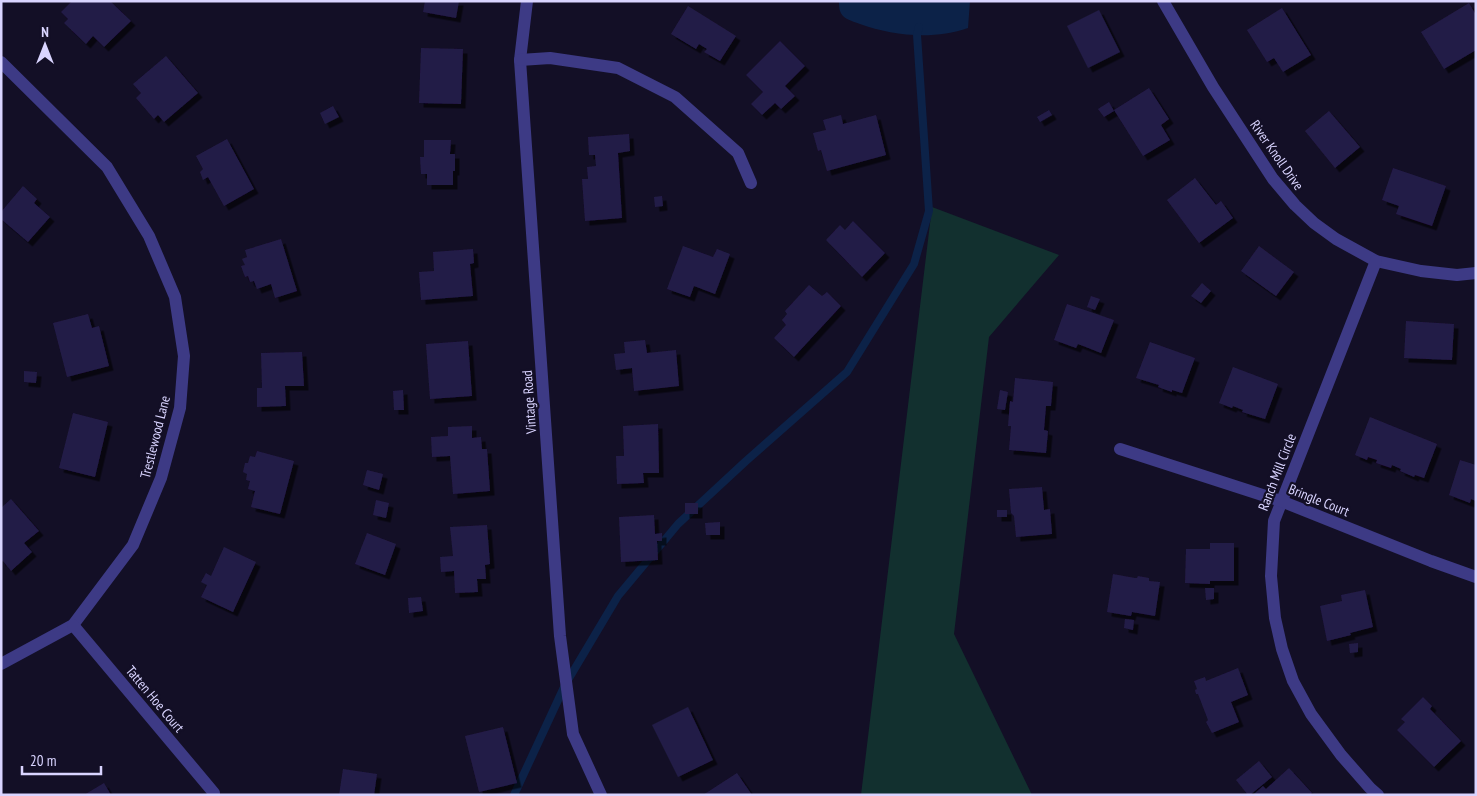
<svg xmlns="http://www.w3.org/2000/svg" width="1477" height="796" font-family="'PT Sans Narrow',sans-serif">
	<defs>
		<filter id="shadow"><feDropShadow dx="4.5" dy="4.5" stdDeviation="0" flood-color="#0009"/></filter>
	</defs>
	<rect width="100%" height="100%" fill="#130f26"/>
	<path fill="#12302f" d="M932,207L1059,255L989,337L954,634L1032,795H861Z"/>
	<path fill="#0c2248" d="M839,1H970L968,28C934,40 893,36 860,24C855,22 847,20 843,16C839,11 839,7 839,1Z"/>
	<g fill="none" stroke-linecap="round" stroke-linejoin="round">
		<path stroke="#0c2248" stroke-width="8" d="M514,795L565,685L618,596L678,524L746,461L847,372L914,264L929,211L917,35L919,27"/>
	</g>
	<g fill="#241b47" filter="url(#shadow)">
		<path d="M72,1H110L131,21L104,47L93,36L86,44L64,23L68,19L61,12Z"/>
		<path d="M425,1H459L456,18L423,12Z"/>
		<path d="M1469,3L1476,15V50L1444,69L1421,32Z"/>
		<path d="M688,6L736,36L720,61L704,52L707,49L699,44L696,49L671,34Z"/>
		<path d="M1282,8L1311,55L1283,72L1274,58L1267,62L1247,30Z"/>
		<path d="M1099,10L1120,52L1088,68L1067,26Z"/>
		<path d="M780,41L805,66L785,86L795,96L781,109L775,103L762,115L751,104L763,92L746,75Z"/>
		<path d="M421,48L463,49L461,104L419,103Z"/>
		<path d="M166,56L198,93L164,122L158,115L154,119L136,98L141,93L133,84Z"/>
		<path d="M1149,88L1169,119L1161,125L1170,140L1143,156L1114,110Z"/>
		<path d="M1109,102L1114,111L1104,117L1098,109Z"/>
		<path d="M333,106L339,117L325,124L320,113Z"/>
		<path d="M1049,110L1052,115L1040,122L1037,117Z"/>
		<path d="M1329,111L1360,147L1335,168L1305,131Z"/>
		<path d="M841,115L843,124L876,115L886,155L827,171L821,150L818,151L813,133L826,130L823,120Z"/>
		<path d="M629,134L630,151L618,153L622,218L585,221L582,179H588L587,167L596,166L595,155H589L588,137Z"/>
		<path d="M227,139L254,189L224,206L208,177L203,180L200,172L203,169L196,156Z"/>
		<path d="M424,140H451L450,154H455V171H453V185H427V174H421L420,157H424Z"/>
		<path d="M1393,168L1446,186L1432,226L1396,214L1399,206L1382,200Z"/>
		<path d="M1195,178L1216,205L1221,201L1233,218L1199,243L1167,200Z"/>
		<path d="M23,186L37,199L34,203L50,217L28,242L1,219V212Z"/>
		<path d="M662,196L663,206L655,207L654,197Z"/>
		<path d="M853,221L885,253L862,277L826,240L840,225L845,230Z"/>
		<path d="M281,239L297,291L275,298L271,284L257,289L254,281L250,282L248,276L245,277L241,266L245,265L242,259L247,257L245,250Z"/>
		<path d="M683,246L713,257L717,249L730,254L715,294L694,286L690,297L667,289Z"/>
		<path d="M1259,246L1294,272L1276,296L1241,271Z"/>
		<path d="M473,249L474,263L470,264L473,296L421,300L419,272L434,271L433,252Z"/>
		<path d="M1202,283L1211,291L1201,303L1191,296Z"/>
		<path d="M809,285L822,296L827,292L841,306L794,357L774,338L786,325L782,320L787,314L785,311Z"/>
		<path d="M1091,296L1100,299L1095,310L1087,307Z"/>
		<path d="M1067,304L1114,320L1101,353L1078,344L1076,348L1054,340Z"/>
		<path d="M88,314L92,328L99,326L109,366L67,377L53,323Z"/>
		<path d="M1406,321L1454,324L1452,360L1404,358Z"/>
		<path d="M645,340L647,353L676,350L679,386L634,391L632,368L616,370L614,354L625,353L624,342Z"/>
		<path d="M468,341L472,396L430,399L426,344Z"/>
		<path d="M1150,342L1195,358L1182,393L1172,390V392L1158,387L1159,385L1136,378Z"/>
		<path d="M302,352L304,386H285L286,406L257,407V388H262L261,353Z"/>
		<path d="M1233,367L1278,384L1265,419L1242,412L1243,410L1233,406L1232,408L1219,403Z"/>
		<path d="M24,371L37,372L36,383L24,382Z"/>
		<path d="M1015,378L1053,382L1051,406H1046L1044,430L1048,431L1046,453L1009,450L1011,426H1008L1010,401L1013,402Z"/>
		<path d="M403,390L404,410H394L393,391Z"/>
		<path d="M1000,390L1008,392L1005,410L997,409Z"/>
		<path d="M73,413L108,422L95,477L59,468Z"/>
		<path d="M1370,417L1437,444L1424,478L1415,475L1414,477L1400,471L1401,469L1392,465L1391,468L1376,463L1377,460L1368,457L1367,460L1355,455Z"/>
		<path d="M658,424L659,473H643L644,483L617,484L616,456H624L623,426Z"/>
		<path d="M472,426V438L481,437L482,449H487L490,491L453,494L450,456L432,457L431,437L448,436V427Z"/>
		<path d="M257,451L294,461L280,514L251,507L255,491L248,489L250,481L246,480L247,474L243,472L245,463H248L250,456L255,457Z"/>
		<path d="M1460,460L1476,465V501L1471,499L1470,503L1449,495Z"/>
		<path d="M367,470L383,474L379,490L363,485Z"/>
		<path d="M1042,487L1044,510L1050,509L1052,534L1016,537L1014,516L1011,513L1009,489Z"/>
		<path d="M11,499L39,531L24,543L32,552L11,571L3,561L1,562V508Z"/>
		<path d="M376,500L389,503L386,518L373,515Z"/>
		<rect x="685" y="503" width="13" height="11"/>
		<rect x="997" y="510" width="10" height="7"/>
		<path d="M654,515L655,534L662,533V541H657L658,560L621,562L619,517Z"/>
		<path d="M720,522V535H706L705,523Z"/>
		<path d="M487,525L490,564L485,565L486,579H477L478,592L455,593L454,571L441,572L440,557L453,556L450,527Z"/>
		<path d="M367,533L396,544L385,575L355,564Z"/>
		<path d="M1210,543H1234V581H1210V584L1185,583L1186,549H1210Z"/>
		<path d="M224,547L256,562L233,612L201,597L207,585L201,582L206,573L211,576Z"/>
		<path d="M1113,574L1135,578H1137L1138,576L1149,578V581L1160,582L1155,616L1132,612L1131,616L1107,612Z"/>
		<path d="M1205,588H1214V599L1206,600Z"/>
		<path d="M1365,590L1373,627L1350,633L1351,635L1327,641L1320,606L1342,601L1341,595Z"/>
		<path d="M421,597L423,611L409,613L408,598Z"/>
		<path d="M1125,619L1134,620L1133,630L1124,628Z"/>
		<path d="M1358,643V652L1350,653L1349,644Z"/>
		<path d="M1238,668L1248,695L1231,702L1239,722L1212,733L1206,722L1208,720L1198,694H1196L1195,690L1197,689L1194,681L1205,677L1206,681Z"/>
		<path d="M1423,697L1432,706L1430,709L1461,741L1434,767L1397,730L1405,722L1401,719Z"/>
		<path d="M688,707L713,760L678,777L652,725Z"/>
		<path d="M503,727L517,783L479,792L465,736Z"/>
		<path d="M1259,761L1272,777L1250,795H1248L1236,780Z"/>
		<path d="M1289,768L1312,793L1309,795L1254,794L1263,786L1266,789Z"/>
		<path d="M343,769L377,774L374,795H339Z"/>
		<path d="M737,773L752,795H703Z"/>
		<path d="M104,783L111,795H84Z"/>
	</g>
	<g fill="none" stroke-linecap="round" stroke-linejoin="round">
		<g stroke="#3d3a85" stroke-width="12">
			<path d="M527,1L520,60L560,636L573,734L601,795"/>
			<path d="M1163,1L1213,87L1273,179L1295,205L1314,223L1336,239L1376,261L1421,271L1457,275L1476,273"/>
			<path d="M520,60L550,58L618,68L675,97L738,153L751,183"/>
			<path d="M1,62L107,167L149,236L175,297L184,356L180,408L161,478L133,545L73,625L1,664"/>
			<path d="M1376,261L1274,521L1271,576L1275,618L1282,649L1293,681L1311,714L1341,755L1370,788L1378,795"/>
			<path d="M1120,449L1281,501L1431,561L1476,577"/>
			<path d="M73,625L214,793"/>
		</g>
	</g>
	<g text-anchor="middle" stroke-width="4.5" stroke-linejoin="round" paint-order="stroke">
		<g font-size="14" fill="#d9d4ff" stroke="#130f26">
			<text transform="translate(1277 155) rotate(55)" y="5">River Knoll Drive</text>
			<text transform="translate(529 402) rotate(-94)" y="5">Vintage Road</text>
			<text transform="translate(155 437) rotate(-76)" y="5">Trestlewood Lane</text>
			<text transform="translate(1277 472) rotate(-69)" y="5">Ranch Mill Circle</text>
			<text transform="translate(1319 500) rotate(22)" y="5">Bringle Court</text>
			<text transform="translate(155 699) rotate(50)" y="5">Tatten Hoe Court</text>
		</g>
	</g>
	<rect width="1477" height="796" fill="none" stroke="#d9d4ff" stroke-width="5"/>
	<g transform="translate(45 45)" stroke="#130f26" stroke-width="4" paint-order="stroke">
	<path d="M0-4L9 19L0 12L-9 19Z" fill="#d9d4ff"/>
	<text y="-8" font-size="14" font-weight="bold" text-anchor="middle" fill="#d9d4ff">N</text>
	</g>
	<path d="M22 766v8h79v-8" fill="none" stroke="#d9d4ff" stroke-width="2.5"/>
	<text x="30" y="766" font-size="15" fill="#d9d4ff" stroke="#130f26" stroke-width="4" paint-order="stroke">20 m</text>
</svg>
